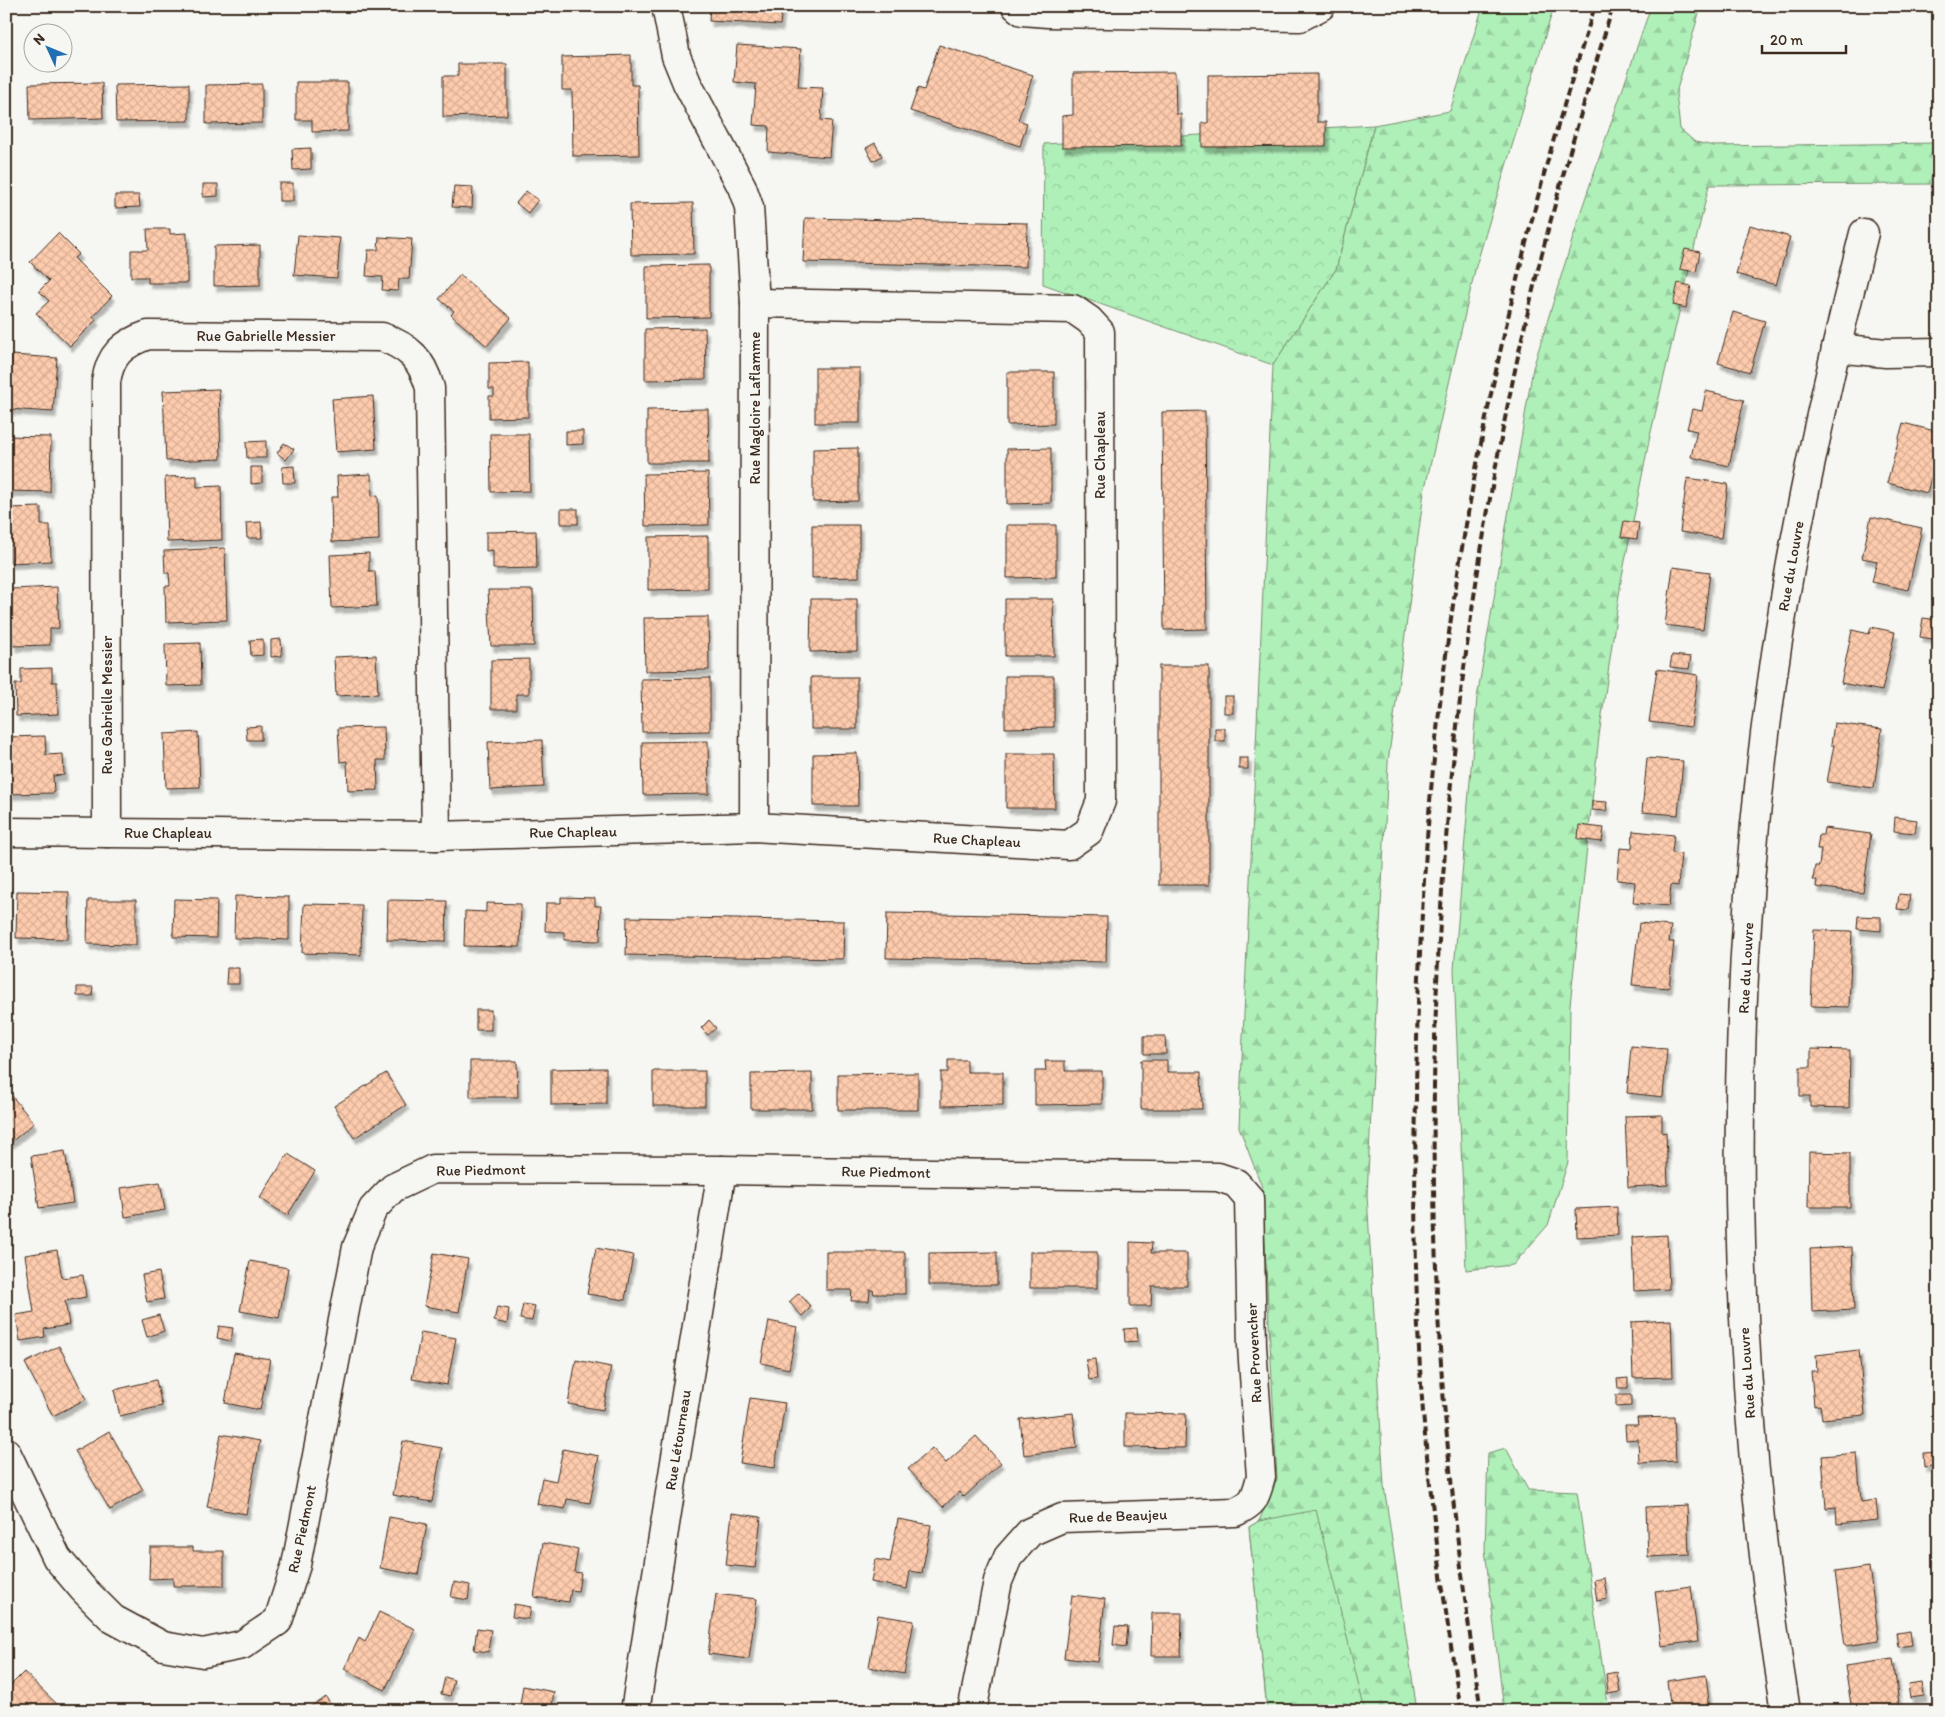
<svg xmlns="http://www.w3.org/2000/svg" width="1945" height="1717" font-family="Itim,sans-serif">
	<defs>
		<pattern id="forest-firs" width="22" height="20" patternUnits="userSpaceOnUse" patternTransform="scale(1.25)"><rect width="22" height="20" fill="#aff0b9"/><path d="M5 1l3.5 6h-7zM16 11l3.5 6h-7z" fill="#97ce9f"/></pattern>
		<pattern id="park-crowns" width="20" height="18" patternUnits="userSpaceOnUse" patternTransform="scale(1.25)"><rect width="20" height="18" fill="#aff0b9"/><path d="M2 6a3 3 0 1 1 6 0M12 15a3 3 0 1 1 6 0" fill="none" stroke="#97ce9f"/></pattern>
		<pattern id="building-cross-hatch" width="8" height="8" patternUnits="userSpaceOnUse" patternTransform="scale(1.25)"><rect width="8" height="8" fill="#fdcbad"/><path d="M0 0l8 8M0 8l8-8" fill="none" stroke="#daae94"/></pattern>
		<filter id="shadow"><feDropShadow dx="3" dy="5.5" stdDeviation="1" flood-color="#0004"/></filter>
	</defs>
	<rect width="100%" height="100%" fill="#f6f6f2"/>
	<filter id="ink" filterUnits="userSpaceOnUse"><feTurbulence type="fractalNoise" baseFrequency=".02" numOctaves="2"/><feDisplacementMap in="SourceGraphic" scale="10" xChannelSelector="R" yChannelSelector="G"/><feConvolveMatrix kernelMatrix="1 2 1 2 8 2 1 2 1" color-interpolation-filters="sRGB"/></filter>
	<g filter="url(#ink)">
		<g fill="url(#forest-firs)" stroke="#758d6c">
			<path d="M1483,6H1554L1476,266L1424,492L1388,762L1367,1195L1384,1486L1417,1711H1267L1249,1527L1259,1521L1277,1479L1262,1187L1239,1127L1273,365L1336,269L1374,125L1450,111Z"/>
			<path d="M1651,6H1701L1676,93L1680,129L1695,142L1714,146L1939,143V184L1709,185L1650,436L1621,581L1599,736L1570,1005L1568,1162L1548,1225L1513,1265L1466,1270L1454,969L1477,698L1533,368L1582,208Z"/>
			<path d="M1506,1448L1528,1490L1577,1492L1609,1711H1504L1485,1549L1488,1453Z"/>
		</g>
		<g fill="url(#park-crowns)" stroke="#758d6c">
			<path d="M1374,125L1336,269L1273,365L1043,284L1044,144Z"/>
			<path d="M1316,1510L1365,1711H1242L1267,1709L1249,1527L1259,1521Z"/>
		</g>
		<g fill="url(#building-cross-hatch)" stroke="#3b2a1e" filter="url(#shadow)">
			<path d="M710,6H782L780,25L709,21Z"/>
			<path d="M737,45L801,49L798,87L823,88L821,120L832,121L829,157L768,152L769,126L753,125L756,84L734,82Z"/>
			<path d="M939,45L1033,75L1018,120L1027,123L1020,146L910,111L918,88L924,90Z"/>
			<path d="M631,55V85H638L639,155L573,156L572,90H562V57Z"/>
			<path d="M458,64H507V115L443,117V76H458Z"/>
			<path d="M1175,72L1176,114H1181V146L1062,147V116L1073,115V73Z"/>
			<path d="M1317,74V122H1326V146L1202,147V123H1208V75Z"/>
			<path d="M296,82H348V131L312,132V120H296Z"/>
			<path d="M102,83L103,118L30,120L29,84Z"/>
			<path d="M189,84V121L116,122L115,85Z"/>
			<path d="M262,84V123L206,124V85Z"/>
			<path d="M875,143L882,156L873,161L866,148Z"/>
			<path d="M311,148V169L293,170L292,149Z"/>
			<rect x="279" y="183" width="14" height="18"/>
			<path d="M203,184H218V196L203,197Z"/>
			<path d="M454,186L473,187L472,208L452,207Z"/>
			<path d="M526,191L538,200L528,213L516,203Z"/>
			<path d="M115,195H139L140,207L115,208Z"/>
			<path d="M693,203L694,254L631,255L630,204Z"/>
			<path d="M805,218L1027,223L1026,267L803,262Z"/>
			<path d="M1750,225L1790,237L1776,285L1736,274Z"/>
			<path d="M147,229H170V234L187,233V283H148V277H131V250H148Z"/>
			<path d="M58,233L79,254L74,258L112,296L93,316L96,320L70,346L36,313L49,301L39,291L49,281L30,262Z"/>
			<path d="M298,235L340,238L337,278L294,275Z"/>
			<path d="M379,237L412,239L409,279H399L398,291L382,290L383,277L366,276L368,250H378Z"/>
			<path d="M260,245V285L214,286V246Z"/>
			<path d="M1685,249L1700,252L1696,272L1680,269Z"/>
			<path d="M1938,249H1939V286H1937Z"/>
			<path d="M709,265V317L646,318V266Z"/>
			<path d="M460,275L511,318L487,346L451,315L454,311L439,299Z"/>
			<path d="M1678,283L1691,286L1686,308L1673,305Z"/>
			<path d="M1733,312L1765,321L1750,372L1718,363Z"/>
			<path d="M705,328L706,379L645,380V329Z"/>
			<path d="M12,355L57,358L53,412L8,409Z"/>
			<path d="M528,362V417L489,418V396H494V389H489V363Z"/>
			<rect x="815" y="368" width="45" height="55"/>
			<path d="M1007,372H1054V424L1007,425Z"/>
			<path d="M219,389L221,459L166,461L163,391Z"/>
			<path d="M1706,391L1744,400L1729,466L1691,457L1697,431L1687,429L1692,409L1702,411Z"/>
			<path d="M373,396L376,449L336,452L332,399Z"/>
			<path d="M708,409L709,463H647V410Z"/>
			<path d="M1205,411L1207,629L1164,630L1162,412Z"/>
			<path d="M1903,423L1939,432V447L1927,493L1887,483Z"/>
			<path d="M566,431H583V444L566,445Z"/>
			<path d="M490,434H529L530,491L491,492Z"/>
			<path d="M6,436L51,437L50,492L6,491Z"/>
			<path d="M266,441V458H247L246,442Z"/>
			<path d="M284,443L294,449L286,460L277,453Z"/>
			<path d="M858,448V501L813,502V449Z"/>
			<path d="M1051,448V503L1007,504V449Z"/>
			<path d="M294,466L295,483H283L282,467Z"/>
			<path d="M251,467H262V483L251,484Z"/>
			<path d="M708,473L709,525L645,526L644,474Z"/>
			<path d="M371,474L372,496L378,495L379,540L332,542L331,497H338L337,476Z"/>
			<path d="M197,476V487L221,486L222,540L167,542L165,477Z"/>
			<path d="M1687,478L1728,484L1721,538L1680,532Z"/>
			<path d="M41,507V525H50L51,561L10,563L9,508Z"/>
			<rect x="561" y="509" width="17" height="15"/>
			<path d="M1871,517L1922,528L1908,590L1872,582L1877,561L1862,558Z"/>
			<path d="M1624,521L1639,523L1637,539L1621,537Z"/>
			<path d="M261,522L262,538H247L246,523Z"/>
			<path d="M812,525H859V577L812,578Z"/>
			<path d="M1007,525H1056V577L1007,578Z"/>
			<path d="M536,531L537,568L493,569V550L486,551V532Z"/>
			<path d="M708,536V589L648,590V537Z"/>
			<path d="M225,548L227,620L166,622L165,586H170L169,573H165L164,551Z"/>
			<path d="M369,553V571H375L377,606L332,608L330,555Z"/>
			<path d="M1673,567L1710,572L1703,630L1665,625Z"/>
			<path d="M57,587L59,628L50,629V645L13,646L12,628H6V599H11V589Z"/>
			<path d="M488,590H533L534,646H491Z"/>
			<path d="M811,599H857V651L810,652Z"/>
			<path d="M1005,599H1053L1054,656H1005Z"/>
			<path d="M708,617L709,670L645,671L644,618Z"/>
			<path d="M1923,618L1939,620V640L1920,637Z"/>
			<path d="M1871,627L1895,632L1882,691L1841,683L1852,630L1869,634Z"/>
			<path d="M263,639V655L251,656L250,640Z"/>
			<path d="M281,639L282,656L271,657V640Z"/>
			<path d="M200,643L201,685L166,686L165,644Z"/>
			<path d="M376,655L378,694L336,696L334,657Z"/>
			<path d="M1672,655L1691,657L1689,669L1670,667Z"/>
			<path d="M529,659V694H516V709H491V660Z"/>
			<rect x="1159" y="666" width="50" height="219"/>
			<path d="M52,668V682H57L58,714L16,716L15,684H21V669Z"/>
			<path d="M1657,669L1698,675L1691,727L1649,722Z"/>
			<path d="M1005,676H1054V727L1005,728Z"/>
			<rect x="811" y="677" width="46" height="52"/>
			<path d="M710,678V731L642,732L641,679Z"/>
			<rect x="1224" y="696" width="9" height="17"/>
			<path d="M1834,723L1882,729L1874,788L1827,782L1834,745H1831Z"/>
			<path d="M261,726V740H247L246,727Z"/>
			<path d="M384,727L385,760H377L378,790L348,791L347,761L340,762L338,728Z"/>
			<rect x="1215" y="728" width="10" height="13"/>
			<path d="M198,732L200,787L166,788L164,734Z"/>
			<path d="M45,736L46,755L63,754L64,775L53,776L54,793L6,794V737Z"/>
			<path d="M542,740L544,787L490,790L488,742Z"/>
			<path d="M708,741L709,794L643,795L642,742Z"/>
			<path d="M857,753L858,806H813V754Z"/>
			<path d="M1006,754H1054L1055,808H1006Z"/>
			<rect x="1239" y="758" width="9" height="11"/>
			<path d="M1647,758L1683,761L1678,815L1642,812Z"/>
			<path d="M1592,801L1607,802L1606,811L1592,810Z"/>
			<path d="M1895,817L1917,820L1915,833L1894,831Z"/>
			<path d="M1579,825L1604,828L1602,842L1578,839Z"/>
			<path d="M1824,828L1871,834L1863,893L1816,887L1817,880H1813L1815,866H1819L1821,849H1817L1819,835H1823Z"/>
			<path d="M1633,831L1674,835L1672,853L1681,854L1678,886L1671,885L1669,906L1633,903L1635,882L1617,880L1620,848L1632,849Z"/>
			<path d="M17,891L69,892L68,939L16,938Z"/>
			<path d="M1899,894L1910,895L1908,910L1897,909Z"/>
			<path d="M235,896L289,897V940L234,938Z"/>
			<path d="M561,897L595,898V906H601L600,941L564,940V932L545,931L546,903H561Z"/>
			<path d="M174,899L217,900L216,938L173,937Z"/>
			<path d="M88,900H136V945L87,944Z"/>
			<path d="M388,900L447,901L446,941L387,940Z"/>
			<path d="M486,903L521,904L520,947L464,946L465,911L486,912Z"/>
			<path d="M304,904L362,905L361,955L302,953Z"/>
			<path d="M887,913L1107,917L1106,962L886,958Z"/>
			<path d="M1858,916L1881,917V931L1857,929Z"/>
			<path d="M627,917L844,921L843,959L626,955Z"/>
			<path d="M1639,923L1671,926L1669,942H1674L1669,988L1632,985Z"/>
			<path d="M1814,930L1852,931L1849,1007L1811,1006Z"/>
			<path d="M227,968H239V984H226Z"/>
			<path d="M77,987H93L92,996H77Z"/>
			<rect x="476" y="1010" width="15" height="20"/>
			<path d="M709,1020L716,1028L708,1035L701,1028Z"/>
			<path d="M1144,1036H1165L1166,1054H1144Z"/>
			<path d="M1631,1046L1667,1049L1663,1097L1627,1093Z"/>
			<path d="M1811,1049L1850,1050L1849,1108L1810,1107V1096H1800V1067H1811Z"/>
			<path d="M948,1060H967V1072H1003V1105L941,1106V1072H948Z"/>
			<path d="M1141,1060H1167V1072H1201L1202,1109H1141Z"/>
			<path d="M470,1061H517L518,1097H470Z"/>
			<path d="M1045,1061H1065V1071H1102V1104L1035,1105V1071H1046Z"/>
			<path d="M606,1068V1104L551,1105V1069Z"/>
			<rect x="653" y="1071" width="52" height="35"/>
			<path d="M386,1073L406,1105L354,1138L334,1106Z"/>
			<path d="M812,1073V1109H751V1074Z"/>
			<path d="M918,1073V1110H838V1074Z"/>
			<path d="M6,1089L34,1123L10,1143L6,1138Z"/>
			<path d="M1662,1115V1133L1666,1132L1668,1185L1628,1187L1625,1116Z"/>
			<path d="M65,1151L73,1203L39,1208L31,1156Z"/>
			<path d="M1809,1152L1850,1153V1207H1808Z"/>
			<path d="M288,1154L315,1171L287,1216L260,1198Z"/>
			<path d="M160,1182L165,1210L125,1217L121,1188Z"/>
			<path d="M1617,1207L1618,1235L1577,1237L1576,1209Z"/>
			<path d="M1667,1235L1669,1289L1634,1291L1632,1237Z"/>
			<path d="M1130,1242L1152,1243L1151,1253H1187V1286H1152L1151,1306H1130Z"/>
			<path d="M1852,1247L1854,1310L1812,1312L1810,1249Z"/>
			<path d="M596,1248L633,1255L625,1300L587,1294Z"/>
			<path d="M57,1250L62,1278L83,1275L86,1297L65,1301L69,1325L44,1329L45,1337L20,1341L16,1315L34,1312L25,1255Z"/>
			<path d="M826,1252H905V1294H874L873,1290H870L869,1301H851L852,1290H826Z"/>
			<path d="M997,1252V1285H929V1253Z"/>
			<rect x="1030" y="1252" width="67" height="36"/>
			<path d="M434,1253L468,1259L459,1312L424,1306Z"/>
			<path d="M250,1261L288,1268L279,1318L240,1311Z"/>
			<path d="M159,1272L164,1299L147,1302L142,1275Z"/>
			<path d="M799,1293L811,1307L802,1316L789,1302Z"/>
			<path d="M523,1304L535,1306L532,1321L520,1319Z"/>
			<path d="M497,1307L509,1309L507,1324L494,1321Z"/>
			<path d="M159,1315L164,1331L147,1337L142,1320Z"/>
			<path d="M1671,1320L1673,1377L1633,1378L1631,1322Z"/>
			<path d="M769,1321L797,1327L789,1369L761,1363Z"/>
			<path d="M219,1326L233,1328L231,1341L217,1338Z"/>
			<path d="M1137,1328L1138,1341L1125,1342L1124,1329Z"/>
			<path d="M421,1332L456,1338L447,1385L412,1379Z"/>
			<path d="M59,1346L86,1399L53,1416L25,1363Z"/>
			<path d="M1859,1350L1865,1415L1822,1419L1820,1405L1814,1406L1811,1371H1817L1816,1355Z"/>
			<path d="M234,1353L270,1359L260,1410L225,1403Z"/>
			<path d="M1095,1359L1097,1379L1089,1380L1086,1360Z"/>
			<path d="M576,1360L611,1367L603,1410L568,1404Z"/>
			<path d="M1628,1378V1388H1618L1617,1379Z"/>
			<path d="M156,1380L162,1406L120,1416L114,1390Z"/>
			<path d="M1616,1395H1631V1406L1616,1407Z"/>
			<path d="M750,1398L785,1403L775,1468L740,1463Z"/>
			<path d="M1073,1413L1077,1448L1024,1455L1020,1419Z"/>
			<path d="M1125,1413L1186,1414L1185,1448L1125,1447Z"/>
			<path d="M1674,1417L1676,1461L1639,1463L1638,1439L1626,1440L1625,1425H1638L1637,1418Z"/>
			<path d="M109,1431L143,1490L110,1510L75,1451Z"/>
			<path d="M221,1434L260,1441L246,1514L207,1507Z"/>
			<path d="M976,1436L1001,1463L964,1497L959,1492L943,1507L908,1469L932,1448L946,1463Z"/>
			<path d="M403,1441L442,1448L432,1502L393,1495Z"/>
			<path d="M563,1449L599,1456L590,1503L567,1499L565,1509L537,1504L542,1478L556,1481Z"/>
			<path d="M1939,1452V1465L1924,1467L1923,1453Z"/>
			<path d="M1857,1453L1861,1502L1876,1500L1878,1520L1837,1524L1836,1507L1826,1508L1822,1456Z"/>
			<path d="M1687,1505L1689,1555L1648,1557L1646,1507Z"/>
			<path d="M732,1513L761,1517L755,1568L726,1565Z"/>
			<path d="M389,1517L427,1524L418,1575L380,1568Z"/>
			<path d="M898,1519L931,1525L922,1573L910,1571L907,1589L871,1582L875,1559L890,1562Z"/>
			<path d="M543,1543L578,1549L574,1572L581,1573L578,1591L571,1590L569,1602L534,1597Z"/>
			<path d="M150,1547H193V1551H224V1586H173V1578L149,1579Z"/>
			<path d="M1869,1567L1879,1641L1845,1646L1835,1572Z"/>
			<path d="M1604,1578L1607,1599L1597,1601L1594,1580Z"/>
			<path d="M454,1582L470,1585L468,1600L451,1597Z"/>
			<path d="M1691,1586L1698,1641L1662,1646L1655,1591Z"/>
			<path d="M716,1594L757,1599L749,1659L708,1654Z"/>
			<path d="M1072,1595L1105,1599L1098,1662L1064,1658Z"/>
			<path d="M514,1604L531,1607L529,1619L512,1617Z"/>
			<path d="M379,1612L415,1629L385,1690L344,1669L359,1638L365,1642Z"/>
			<path d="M1152,1613H1182L1181,1656H1151Z"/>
			<path d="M878,1615L914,1621L904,1674L869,1667Z"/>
			<path d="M1115,1626L1128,1627L1126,1647L1113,1645Z"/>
			<path d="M477,1628L491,1630L488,1652L474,1650Z"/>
			<path d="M1910,1631L1912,1645L1898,1647L1896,1633Z"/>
			<path d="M1893,1659L1900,1711H1852L1845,1666Z"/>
			<path d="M24,1672L64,1711H22L6,1696V1690Z"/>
			<path d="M1617,1672L1620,1692L1608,1694L1606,1674Z"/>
			<path d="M1706,1675L1710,1711H1671L1667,1681Z"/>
			<path d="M445,1677L454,1680L450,1696L441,1694Z"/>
			<path d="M1922,1683L1924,1696L1910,1698L1908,1685Z"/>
			<path d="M523,1686L554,1692L551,1711H519Z"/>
			<path d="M326,1697L334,1711H303Z"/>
		</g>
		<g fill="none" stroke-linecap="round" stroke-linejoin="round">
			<g stroke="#3b2a1e" stroke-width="31">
				<g id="minor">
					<path d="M666,6L676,56L687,83L742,187L749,207L755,303L754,827"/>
					<path d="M1016,6L1022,11L1048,13L1300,17L1321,6"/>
					<path d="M1836,348L1886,353L1939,352"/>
					<path d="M6,832L436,836L754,827L1069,845L1089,831L1101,801L1100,332L1089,320L1073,309L755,303"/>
					<path d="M107,833L106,382C110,355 122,344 148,335L382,337C409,347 422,359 430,388L436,836"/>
					<path d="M6,1452L57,1558L83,1589L113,1619L163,1646L203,1653L242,1645L278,1621L296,1565L357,1247L373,1209L393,1188L433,1169L722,1170L1218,1177L1236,1183L1249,1198L1252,1346L1261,1477C1255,1498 1255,1503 1235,1512L1062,1518L1030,1532L1008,1557L998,1581L972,1711"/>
					<path d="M635,1711L722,1170"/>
					<path d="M1786,1711C1731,1376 1724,1031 1770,696C1791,539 1826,386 1864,233"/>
				</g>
			</g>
			<use href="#minor" stroke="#f6f6f2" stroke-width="28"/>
			<g stroke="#3b2a1e" stroke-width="4" stroke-dasharray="8 4" stroke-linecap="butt">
				<path d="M1461,1711C1446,1619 1434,1528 1425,1436C1415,1324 1414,1210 1416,1098C1418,904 1433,710 1467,519C1486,409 1511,298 1540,189C1556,128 1576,67 1595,6"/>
				<path d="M1481,1711C1461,1579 1445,1447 1438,1314C1421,971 1454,624 1533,290C1556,194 1585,100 1613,6"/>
			</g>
		</g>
	</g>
	<g text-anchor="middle" stroke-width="4.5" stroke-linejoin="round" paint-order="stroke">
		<g font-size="15" fill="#3b2a1e" stroke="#f6f6f2">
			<text x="266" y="341">Rue Gabrielle Messier</text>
			<text transform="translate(755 408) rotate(-90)" y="5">Rue Magloire Laflamme</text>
			<text transform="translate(1100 455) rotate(-90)" y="5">Rue Chapleau</text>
			<text transform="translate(1791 566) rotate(-80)" y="5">Rue du Louvre</text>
			<text transform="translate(107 705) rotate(-90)" y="5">Rue Gabrielle Messier</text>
			<text transform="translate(573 832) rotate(-1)" y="5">Rue Chapleau</text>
			<text x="168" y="838">Rue Chapleau</text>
			<text transform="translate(977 840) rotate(3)" y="5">Rue Chapleau</text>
			<text transform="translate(1746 968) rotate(-87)" y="5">Rue du Louvre</text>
			<text transform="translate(481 1170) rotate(-1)" y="5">Rue Piedmont</text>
			<text transform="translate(886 1172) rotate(1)" y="5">Rue Piedmont</text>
			<text transform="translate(1254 1353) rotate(-93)" y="5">Rue Provencher</text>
			<text transform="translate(1747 1373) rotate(-94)" y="5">Rue du Louvre</text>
			<text transform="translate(678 1440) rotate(-81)" y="5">Rue Létourneau</text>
			<text transform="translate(1118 1516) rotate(-2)" y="5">Rue de Beaujeu</text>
			<text transform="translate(302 1529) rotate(-78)" y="5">Rue Piedmont</text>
		</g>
	</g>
	<rect width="1945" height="1717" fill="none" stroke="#f6f6f2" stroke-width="25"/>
	<rect x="12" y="12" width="1920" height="1692" fill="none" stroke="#3b2a1e" stroke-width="2" filter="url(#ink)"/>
	<g transform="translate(48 48) rotate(314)"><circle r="24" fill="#f6f6f2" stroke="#aba49d"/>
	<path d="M0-4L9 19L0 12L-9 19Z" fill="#1f6fb2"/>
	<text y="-8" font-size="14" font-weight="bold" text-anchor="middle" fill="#3b2a1e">N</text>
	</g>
	<path d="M1762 45v8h84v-8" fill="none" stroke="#3b2a1e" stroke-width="2.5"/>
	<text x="1770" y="45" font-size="15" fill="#3b2a1e" stroke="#f6f6f2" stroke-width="4" paint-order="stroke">20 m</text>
</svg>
